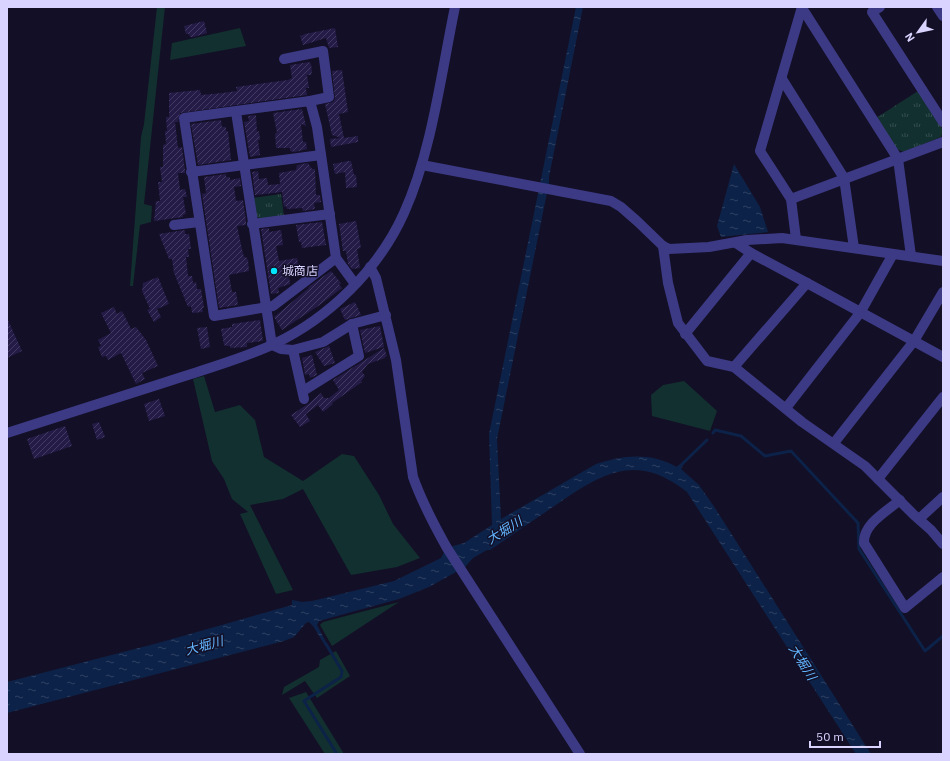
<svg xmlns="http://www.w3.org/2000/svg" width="950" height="761" font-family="'IBM Plex Sans','Noto Sans JP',sans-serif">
	<defs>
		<pattern id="park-tufts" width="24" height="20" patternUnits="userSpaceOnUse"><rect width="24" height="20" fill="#12302f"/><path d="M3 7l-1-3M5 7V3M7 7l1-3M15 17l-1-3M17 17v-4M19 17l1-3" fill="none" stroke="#344d4e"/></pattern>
		<pattern id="water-ripples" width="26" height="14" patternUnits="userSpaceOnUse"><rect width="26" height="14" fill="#0c2248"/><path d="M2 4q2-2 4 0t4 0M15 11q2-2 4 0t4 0" fill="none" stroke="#2f4163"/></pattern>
		<pattern id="building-hatch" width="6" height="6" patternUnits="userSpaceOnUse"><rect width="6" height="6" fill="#241b47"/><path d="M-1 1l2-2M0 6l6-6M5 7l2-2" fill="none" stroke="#433b63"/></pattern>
	</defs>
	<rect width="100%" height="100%" fill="#130f26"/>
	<g fill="#12302f">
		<path d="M157,7H165L144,204L152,206L151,222L140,225L133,286H130L141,137L144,124Z"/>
		<path d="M240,28L246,46L170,60L172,43Z"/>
		<path d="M204,376L215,412L240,405L255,420L264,457L303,481L342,454L354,456L379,495L393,524L420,558L397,567L351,575L303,489L283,499L250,505L293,590L276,594L240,514L248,512L232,499L224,479L212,461L193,379Z"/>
		<path d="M684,381L717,411L710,431L652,416L651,395L663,385Z"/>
		<path d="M399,602L332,646L320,625L323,622Z"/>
		<path d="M336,651L350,676L317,698L305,681L282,695L284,687L319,667L320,660Z"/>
		<path d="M306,692L344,754H325L289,698Z"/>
	</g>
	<g fill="url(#park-tufts)">
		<path d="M918,91L943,130L941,137L904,152L896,149L876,118Z"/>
		<path d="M281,194L284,216L260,219L255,215L253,198Z"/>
	</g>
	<g fill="url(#water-ripples)">
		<path d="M576,7H583L549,177V183L497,439L501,519L596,464C623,455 651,452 677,467L679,465L683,467L681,469L699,485L715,508L871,754H856L687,492C635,451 601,474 553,507C532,521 511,536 490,550H487L473,558L465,567L429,587L399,599L319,621L317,625L328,646L326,647L313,626L309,622L306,623L294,637L284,641L7,713V682L158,643L292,605V600L302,602L312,601L394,581L441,558L444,552L447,553L453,546L464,543L492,525L489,434Z"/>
		<path d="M734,164L760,207L768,232L721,237L717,226Z"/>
	</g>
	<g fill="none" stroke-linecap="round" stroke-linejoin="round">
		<g stroke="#0c2248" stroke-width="3">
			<path d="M713,433L715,430L741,436L765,456L791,451L858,523L859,549L925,651L943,636"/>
			<path d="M678,468L707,440"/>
			<path d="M326,644L342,671L341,677L304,701L337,754"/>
		</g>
	</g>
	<g fill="url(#building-hatch)">
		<path d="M204,21L207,33L194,37H190L189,34H186L184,26Z"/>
		<path d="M335,28L338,47L329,48L326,38L303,45L300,36L305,34Z"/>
		<path d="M309,62L311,64L312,71L311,75H307L309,88H306L307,95L180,113L178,122H175L178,148L182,147L185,170V173H178L180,190L185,189L187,197H183L186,214L183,215V217L154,221L156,201H160L158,182H162L160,167H163V145L166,144L165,131H167L166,117H169V93L200,90L201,95L222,93L237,91L236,87L288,80L292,78L290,65Z"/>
		<path d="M342,70L348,112L339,114L344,138L358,136V142L331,147L330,139L341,138L332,135L325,104L333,102L335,99L332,71Z"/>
		<path d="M302,109L306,126L301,124L303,142H306L307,149L295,152L290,151V148H276L275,133H277L273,113Z"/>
		<path d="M256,115L257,132L259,131L260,140H258L260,155L250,157L244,122L249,121L248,116Z"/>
		<path d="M221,120L222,127H226V131H228L231,160L198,165L191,124Z"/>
		<path d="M348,161H351L354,175H356L357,187L346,188L345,172L335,174L333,164Z"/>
		<path d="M308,163L312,169H315L316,195H320L321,202L314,203L315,209L303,211L302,208L287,209L286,206L284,207L282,192L255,195L252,172L258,171L259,179L267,178L268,185L280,184L279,173L296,170L297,165Z"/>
		<path d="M226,174V177H230V180L240,178L241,186L234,187L236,201L243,200L246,221V225L237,226L242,249L244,257H246L248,260L249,271L229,275L232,292H236L238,305L219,308L202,194L206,193L204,177Z"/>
		<path d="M356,221L361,248L357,249L360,268L352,269L348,264L346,251H343L339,224Z"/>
		<path d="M322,222L326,245L302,248L301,242H299L296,225Z"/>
		<path d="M269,228V232L281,230L283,245L276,246L279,261L297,258L300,274L289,275L290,284L278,288L279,293L271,294L261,229Z"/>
		<path d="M185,230V234H189L191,249H188L189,257H186L188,276H192L193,283L196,282L197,289H201L204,308H202L203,312L192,313L191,306L188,307L174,273L172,259H169L159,234Z"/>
		<path d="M331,271L341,283L339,284L342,288L321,304L282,330L274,317L310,287L307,288Z"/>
		<path d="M158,277L169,304L157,309L161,317L154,322L147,310L150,309L142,291L143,283Z"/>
		<path d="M355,302L361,315L345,320L340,309Z"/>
		<path d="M114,307L117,314L122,311L131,329L136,327L146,340L158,366L142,373L145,379L136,384L121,353L108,360L106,356L102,357L98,347L101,346L98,340L111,333L101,313Z"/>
		<path d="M7,318L22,351L7,358Z"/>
		<path d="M260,320L263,341L247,343V347L230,348V346H226L224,345L221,329L232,327V324Z"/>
		<path d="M380,326L384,347L365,353L360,330Z"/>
		<path d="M207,327L210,347L201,349L197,328Z"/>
		<path d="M329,346L335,363L324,366L315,352Z"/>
		<path d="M384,348L387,356L385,357V358L368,364L362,372L365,376L361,381L362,382L332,403L333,404L323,412L318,405L306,414L310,421L300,427L291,415L308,404L321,393L324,398H329L339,390L333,380Z"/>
		<path d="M312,355L317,375L310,378L309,374L305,375L302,358Z"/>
		<path d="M159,399L165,416L149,421L144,404Z"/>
		<path d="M99,422L105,437L97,440L92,424Z"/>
		<path d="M65,426L72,446L34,459L27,439Z"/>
	</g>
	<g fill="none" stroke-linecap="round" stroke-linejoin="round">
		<g stroke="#3d3a85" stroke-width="10">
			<path d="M880,7L872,12L943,122"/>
			<path d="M937,7L943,16"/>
			<path d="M802,8L898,159L911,256"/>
			<path d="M284,59L323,51L329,97L310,101"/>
			<path d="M782,79L844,178L854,248"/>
			<path d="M236,112L272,345"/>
			<path d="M422,165L611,201L621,207L637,221L663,246L669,249L709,247L747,240L782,238L943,261"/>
			<path d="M191,172L321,155"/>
			<path d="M791,199L943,142"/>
			<path d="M252,224L330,214"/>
			<path d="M174,225L199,222"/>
			<path d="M796,239L791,199L760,151L802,7"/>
			<path d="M736,243L751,253L807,283"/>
			<path d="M663,246L668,283L678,323L707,361L734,367L802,422L865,466L914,515L931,530L943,544"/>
			<path d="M336,258L273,306L214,316L184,118L310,101L317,127L336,258L355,284"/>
			<path d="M370,267L376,278L396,360L413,477C422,502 434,525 447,548L580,754"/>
			<path d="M685,334L751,253"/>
			<path d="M272,345L281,349L293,350L323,342L352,324L386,315"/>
			<path d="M293,350L304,399"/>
			<path d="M734,367L807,283L943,357"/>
			<path d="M303,391L359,356L352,324"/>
			<path d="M786,408L860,313L893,254"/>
			<path d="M7,433C58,417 109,400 160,384C198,371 238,361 274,344C329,318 379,269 404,213C432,151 441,74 455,7"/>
			<path d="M834,443L914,341L943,292"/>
			<path d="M878,479L943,397"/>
			<path d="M900,500C886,512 863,524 864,543L905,608L943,577"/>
			<path d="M919,519L943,497"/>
		</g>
	</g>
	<circle fill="#00e5ff" stroke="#130f26" stroke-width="1.5" cx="274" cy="271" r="4"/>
	<g text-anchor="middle" stroke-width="3" stroke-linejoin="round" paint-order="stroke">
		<g font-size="12" fill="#d9d4ff" stroke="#130f26" text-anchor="start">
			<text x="282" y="275">城商店</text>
		</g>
		<g font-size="13" font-style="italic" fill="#62b6ff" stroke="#130f26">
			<text transform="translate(504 530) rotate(-32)" y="5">大堀川</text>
			<text transform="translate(204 645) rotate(-15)" y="5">大堀川</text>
			<text transform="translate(803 662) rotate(58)" y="5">大堀川</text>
		</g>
	</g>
	<rect width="950" height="761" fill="none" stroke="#d9d4ff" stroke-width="16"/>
	<g transform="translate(918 32) rotate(237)" stroke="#130f26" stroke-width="3" paint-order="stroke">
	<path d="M0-3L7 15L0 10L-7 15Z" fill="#d9d4ff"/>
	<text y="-6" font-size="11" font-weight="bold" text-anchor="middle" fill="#d9d4ff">N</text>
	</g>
	<path d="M810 741v6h70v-6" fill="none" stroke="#d9d4ff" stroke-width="2"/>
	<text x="816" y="741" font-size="12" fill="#d9d4ff" stroke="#130f26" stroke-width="3" paint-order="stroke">50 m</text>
</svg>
